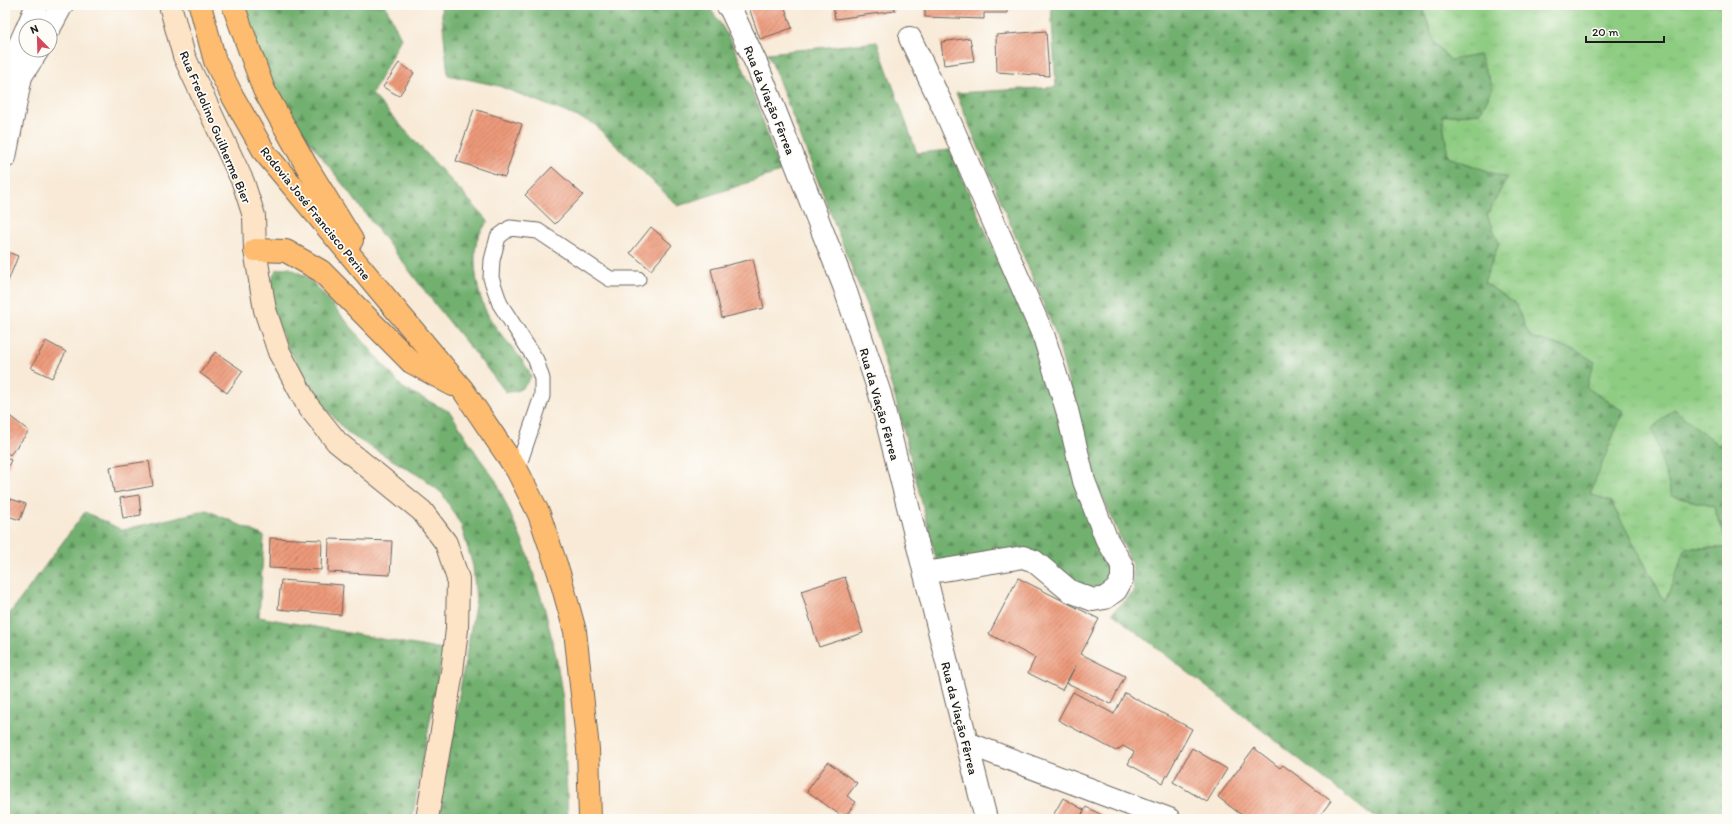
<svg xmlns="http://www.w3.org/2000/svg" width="1732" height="824" font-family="Itim,sans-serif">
	<defs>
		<pattern id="grass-tufts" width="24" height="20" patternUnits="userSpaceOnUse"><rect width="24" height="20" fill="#8ecc82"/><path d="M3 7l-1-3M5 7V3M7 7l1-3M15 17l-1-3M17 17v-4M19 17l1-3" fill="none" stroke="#7aaf70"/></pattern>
		<pattern id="forest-firs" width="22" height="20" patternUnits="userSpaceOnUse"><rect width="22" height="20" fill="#72b070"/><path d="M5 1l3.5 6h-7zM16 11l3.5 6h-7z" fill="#5d8e5b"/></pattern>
		<pattern id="building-hatch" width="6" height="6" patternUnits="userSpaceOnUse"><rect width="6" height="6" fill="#ed9a7a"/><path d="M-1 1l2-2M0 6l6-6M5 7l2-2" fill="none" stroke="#bf7d63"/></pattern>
	</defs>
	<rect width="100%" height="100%" fill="#fdfcf7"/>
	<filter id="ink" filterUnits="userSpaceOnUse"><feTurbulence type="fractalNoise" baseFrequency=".025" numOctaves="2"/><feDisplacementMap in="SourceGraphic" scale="8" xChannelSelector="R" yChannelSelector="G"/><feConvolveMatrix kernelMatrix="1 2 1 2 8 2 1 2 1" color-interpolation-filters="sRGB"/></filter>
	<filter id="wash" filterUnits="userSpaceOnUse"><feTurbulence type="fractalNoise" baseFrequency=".012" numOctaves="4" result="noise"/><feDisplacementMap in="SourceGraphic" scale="16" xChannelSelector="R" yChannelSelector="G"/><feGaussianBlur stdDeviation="0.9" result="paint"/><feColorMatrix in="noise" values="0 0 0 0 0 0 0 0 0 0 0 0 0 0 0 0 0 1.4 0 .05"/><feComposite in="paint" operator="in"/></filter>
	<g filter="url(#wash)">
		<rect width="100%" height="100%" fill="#f8ead7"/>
		<path fill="url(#grass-tufts)" stroke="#55744f" d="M1427,5H1727V372L1724,374L1727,384V439L1718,445L1674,409L1672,496L1714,506L1727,541V548H1686L1665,602L1611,502L1589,494L1623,412L1586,387L1575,350L1530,337L1515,304L1484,282L1499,243L1487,215L1507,178L1448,157L1442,116L1480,113L1450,60L1434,42L1423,9Z"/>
		<g fill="url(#forest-firs)" stroke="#476646">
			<path d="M240,5H385L401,38L372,94L488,221C485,226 480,232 478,237C471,257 477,295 487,313C498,336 521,352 531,376C525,388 519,392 506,392L435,304L274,95Z"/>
			<path d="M707,5C744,50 760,117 780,172L678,206L593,123L499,86L448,75L441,6L443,5Z"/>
			<path d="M1051,5H1427L1423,9L1434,42L1450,60L1479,55L1493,88L1480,113L1442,116L1448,157L1507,178L1487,215L1499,243L1484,282L1515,304L1530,337L1575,350L1595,362L1586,387L1623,411L1590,494L1611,502L1665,602L1686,548H1727V819H1383L1368,813L1112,613L1134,592L1132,565L1093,474L1055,332L956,93L1056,87Z"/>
			<path d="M877,42L917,153L950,150L1034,341L1110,563L1111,575L1108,584C1077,596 1066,579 1045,559L937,563L898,408L871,317L768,53Z"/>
			<path d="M288,267L307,277L319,289L403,388L450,412L478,456L496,481L526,550L545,610L556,656L563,700L568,819H437L476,600L473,566L461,525L442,493L421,477L349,434L317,399L286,344L273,310L270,282L276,270Z"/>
			<path d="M1674,409L1718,445L1727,439V541L1713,506L1672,496L1652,428Z"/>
			<path d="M207,510L264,536L259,617L443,650L412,819H5V620L85,512L122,530Z"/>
		</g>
		<g id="blocks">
			<g fill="url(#building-hatch)">
				<path d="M748,5H784L792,28L760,39Z"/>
				<path d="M833,5H894L895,11L835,19Z"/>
				<path d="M925,5H1047V6L1007,7V13H984V19L925,17Z"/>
				<path d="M1046,31L1049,76L997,72L996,35Z"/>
				<path d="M970,38L974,61L944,65L941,42Z"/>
				<path d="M399,63L414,73L399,96L383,87Z"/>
				<path d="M474,109L522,124L505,177L456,161Z"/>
				<path d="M552,167L583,195L555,224L525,195Z"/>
				<path d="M651,227L672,245L651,270L630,253Z"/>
				<path d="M5,251L18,256L5,289Z"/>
				<path d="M753,259L764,308L722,318L711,269Z"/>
				<path d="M46,341L66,352L52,378L31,368Z"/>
				<path d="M215,352L243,371L227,393L200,373Z"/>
				<path d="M7,414L29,431L10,455L5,451V417Z"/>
				<path d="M5,458L11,460L5,474Z"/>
				<path d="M149,461L153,486L114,493L110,467Z"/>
				<path d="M139,495L141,515L123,518L120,498Z"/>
				<path d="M5,497L26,504L20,520L5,515Z"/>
				<path d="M270,538L322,540L321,570L269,568Z"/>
				<path d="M329,539L392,541L390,575L328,572Z"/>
				<path d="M845,577L863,633L819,647L801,591Z"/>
				<path d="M1018,578L1099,619L1081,654L1125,676L1111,704L1067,683L1076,665L1062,690L1028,673L1035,658L989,634Z"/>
				<path d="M281,580L343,585L341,615L278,609Z"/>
				<path d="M1073,692L1114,714L1125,693L1192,729L1163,783L1128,764L1134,752L1123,746L1116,751L1058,720Z"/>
				<path d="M1192,748L1227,769L1207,802L1173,782Z"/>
				<path d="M1254,748L1280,768L1283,765L1331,801L1317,819H1242L1244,817L1218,797Z"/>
				<path d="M828,762L857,783L847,796L856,802L844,818L807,791Z"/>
				<path d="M1063,798L1084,810L1079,819H1051Z"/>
				<path d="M1086,807L1110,819H1080Z"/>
			</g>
		</g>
	</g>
	<g filter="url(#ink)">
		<use href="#blocks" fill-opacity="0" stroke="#69645d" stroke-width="1"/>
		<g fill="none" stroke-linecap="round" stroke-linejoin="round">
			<g stroke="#69645d" stroke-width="17">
				<path id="lane" d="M517,470L542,396V379L536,360L500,304L491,278L492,260L498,237L510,228L538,231L610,279H638"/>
			</g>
			<g stroke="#69645d" stroke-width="24">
				<g id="street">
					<path d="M727,5L731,10L757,65L844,286L880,394L986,819"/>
					<path d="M28,26L37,5"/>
					<path d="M50,27L62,5"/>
					<path d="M910,38L946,113L1044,337L1067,410L1084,481L1106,538L1122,565V579L1116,590L1105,598L1093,600L1070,591L1034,561L1023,557L925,573"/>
					<path d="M21,76L38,50"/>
					<path d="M5,157L21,76L19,46L26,30"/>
					<path d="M967,743L1169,819"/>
				</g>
			</g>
			<g stroke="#69645d" stroke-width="24">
				<path id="secondary" d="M170,5L184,56L243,182L254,216L255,250L265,310L279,352L308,406L337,442L422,511L446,543L458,579L457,629L452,672L427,819"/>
			</g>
			<g stroke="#69645d" stroke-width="24">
				<g id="primary">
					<path d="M200,5L215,61L233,97L265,153L463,390L517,470L539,514L559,573L575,631L588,749L590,819"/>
					<path d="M233,5L264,90L306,165L352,240"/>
					<path d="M255,250L286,251L321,271L411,362L453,385"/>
				</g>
			</g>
			<use href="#lane" stroke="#fff" stroke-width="15"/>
			<use href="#street" stroke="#fff" stroke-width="22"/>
			<use href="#secondary" stroke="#fee4c6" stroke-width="22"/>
			<use href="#primary" stroke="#fdbc70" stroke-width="22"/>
		</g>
	</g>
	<g text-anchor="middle" stroke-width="3.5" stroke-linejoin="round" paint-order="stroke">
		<g font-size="13" fill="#1c1c1c" stroke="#fdfcf7">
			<text transform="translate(770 100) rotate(68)" y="5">Rua da Viação Fêrrea</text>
			<text transform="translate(216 127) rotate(67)" y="5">Rua Fredolino Guilherme Bier</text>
			<text transform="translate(316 213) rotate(51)" y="5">Rodovia José Francisco Perine</text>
			<text transform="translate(880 404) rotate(74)" y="5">Rua da Viação Fêrrea</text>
			<text transform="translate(960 718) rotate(76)" y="5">Rua da Viação Fêrrea</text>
		</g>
	</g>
	<rect width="1732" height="824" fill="none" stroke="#fdfcf7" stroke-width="20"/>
	<g transform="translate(38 38) rotate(337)"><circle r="19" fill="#fdfcf7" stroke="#a3a29f"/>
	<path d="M0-3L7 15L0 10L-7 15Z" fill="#d1495b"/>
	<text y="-6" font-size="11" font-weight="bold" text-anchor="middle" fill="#1c1c1c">N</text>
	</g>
	<path d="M1586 36v6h78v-6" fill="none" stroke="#1c1c1c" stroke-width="2"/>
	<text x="1592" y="36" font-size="12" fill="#1c1c1c" stroke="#fdfcf7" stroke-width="3" paint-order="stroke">20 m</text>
</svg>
